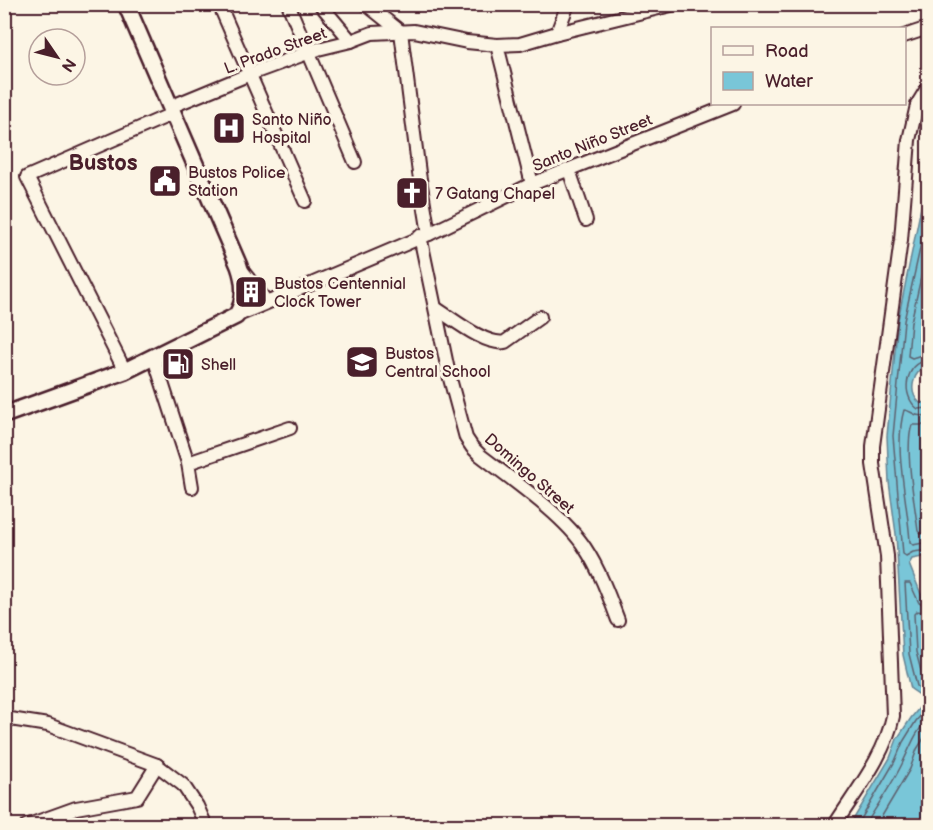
<svg xmlns="http://www.w3.org/2000/svg" width="933" height="830" font-family="'Balsamiq Sans',sans-serif">
	<rect width="100%" height="100%" fill="#fcf5e5"/>
	<filter id="ink" filterUnits="userSpaceOnUse"><feTurbulence type="fractalNoise" baseFrequency=".0167" numOctaves="2"/><feDisplacementMap in="SourceGraphic" scale="12" xChannelSelector="R" yChannelSelector="G"/><feConvolveMatrix kernelMatrix="1 2 1 2 8 2 1 2 1" color-interpolation-filters="sRGB"/></filter>
	<g filter="url(#ink)">
		<path fill="#79c6d8" stroke="#668393" stroke-width="1.5" d="M928,173V365C913,371 907,392 920,403L928,402V556L912,559L909,564L923,599L928,598V758L926,770L928,775V826L850,825L890,758L897,739L911,718L924,702V698L911,689L903,655L896,534L889,482L887,436L898,320Z"/>
		<g fill="none" stroke-linecap="round" stroke-linejoin="round">
			<g stroke="#5d6270" stroke-width="1.5">
				<path d="M928,200L921,244L904,321L893,436L903,554L906,556L913,552L928,550"/>
				<path d="M928,246L911,322L908,356L912,358L928,353"/>
				<path d="M928,287L920,323L919,341L921,344H928"/>
				<path d="M928,360C905,363 900,396 918,409L928,408"/>
				<path d="M928,415C913,418 912,410 904,410C893,448 908,503 910,542L913,545L928,542"/>
				<path d="M928,425H912C904,448 915,506 918,531L921,534L928,533"/>
				<path d="M928,605L919,603L910,583H905L909,654L917,686L928,695"/>
				<path d="M928,613L917,611L914,614L916,652L924,682L928,685"/>
				<path d="M857,826L895,761L903,742L916,721L928,707"/>
				<path d="M865,826C877,805 892,785 902,764C910,748 915,732 928,719"/>
				<path d="M876,826L910,769L917,749L928,732"/>
			</g>
			<g stroke="#4a1f2b" stroke-width="16">
				<g id="minor">
					<path d="M219,4L305,201"/>
					<path d="M288,4L355,162"/>
					<path d="M320,4L351,41"/>
					<path d="M366,4L401,32L419,173L429,234"/>
					<path d="M557,33L568,4"/>
					<path d="M904,36L928,28"/>
					<path d="M497,45L532,184"/>
					<path d="M170,107L250,74L318,49L351,41L372,33L414,31L467,42L497,45L520,44L557,33L675,4"/>
					<path d="M569,170L586,220"/>
					<path d="M420,236L449,375L466,438L472,447L480,455C511,479 565,516 585,548C599,569 609,596 618,620"/>
					<path d="M240,268L267,302"/>
					<path d="M437,309C453,319 486,346 505,342L540,317"/>
					<path d="M236,316L429,234L532,184L733,104"/>
					<path d="M154,358L188,463L192,487"/>
					<path d="M125,371L27,177L172,114"/>
					<path d="M188,463L290,428"/>
					<path d="M4,718L48,725L157,765L183,785L197,806L206,826"/>
					<path d="M26,826L76,808L137,797L157,765"/>
					<path d="M834,826C856,791 885,756 893,716L887,556L873,464V446L901,240L909,140L917,105L928,87"/>
				</g>
			</g>
			<g stroke="#4a1f2b" stroke-width="20">
				<path id="major" d="M4,415L125,371L236,316C246,301 245,283 239,266L126,4"/>
			</g>
			<use href="#minor" stroke="#fcf5e5" stroke-width="12"/>
			<use href="#major" stroke="#fcf5e5" stroke-width="15"/>
		</g>
	</g>
	<defs>
		<g id="hospital-square" transform="scale(1.725)"><rect x="-9" y="-9" width="18" height="18" rx="4" fill="#4a1f2b" stroke="#fcf5e5"/><path d="M-5-5h3v3.5h4V-5h3V5h-3V1.5h-4V5h-3Z" fill="#fff"/></g>
		<g id="civic-square" transform="scale(1.725)"><rect x="-9" y="-9" width="18" height="18" rx="4" fill="#4a1f2b" stroke="#fcf5e5"/><path d="M-.6-6.5H3V-4.5H.6V-3L4-1V1h2V6H-6V1h2V-1L-.6-3ZM-1.2 2.5V6h2.4V2.5Z" fill="#fff"/></g>
		<g id="church-square" transform="scale(1.725)"><rect x="-9" y="-9" width="18" height="18" rx="4" fill="#4a1f2b" stroke="#fcf5e5"/><path d="M-1.2-6h2.4v3.5h3.3v2.4h-3.3V6h-2.4V-.1h-3.3v-2.4h3.3Z" fill="#fff"/></g>
		<g id="building-square" transform="scale(1.725)"><rect x="-9" y="-9" width="18" height="18" rx="4" fill="#4a1f2b" stroke="#fcf5e5"/><path d="M-4-6H4V6H1V3H-1V6H-4ZM-2.5-4.3h1.7v1.8h-1.7ZM.8-4.3h1.7v1.8H.8ZM-2.5-1h1.7V.8h-1.7ZM.8-1h1.7V.8H.8Z" fill="#fff"/></g>
		<g id="school-square" transform="scale(1.725)"><rect x="-9" y="-9" width="18" height="18" rx="4" fill="#4a1f2b" stroke="#fcf5e5"/><path d="M0-5L7-2L0 1L-7-2ZM-4 1L0 2.5L4 1V4Q0 6-4 4Z" fill="#fff"/></g>
		<g id="fuel-square" transform="scale(1.725)"><rect x="-9" y="-9" width="18" height="18" rx="4" fill="#4a1f2b" stroke="#fcf5e5"/><path d="M-5.5-6h7V0h2V4h1.3V-2.5L3-4.5l.8-.8L6-3V5H2.5V1h-1V6h-7ZM-4.2-4.7v3.2H.2V-4.7Z" fill="#fff"/></g>
	</defs>
	<g fill-rule="evenodd">
		<use href="#hospital-square" x="229" y="128"/>
		<use href="#civic-square" x="165" y="181"/>
		<use href="#church-square" x="412" y="193"/>
		<use href="#building-square" x="251" y="292"/>
		<use href="#school-square" x="362" y="362"/>
		<use href="#fuel-square" x="178" y="364"/>
	</g>
	<g text-anchor="middle" stroke-width="6" stroke-linejoin="round" paint-order="stroke">
		<g font-size="16" fill="#4a1f2b" stroke="#fcf5e5">
			<text transform="translate(275 50) rotate(-20)" y="6">L. Prado Street</text>
			<text transform="translate(592 142) rotate(-22)" y="6">Santo Niño Street</text>
			<text transform="translate(530 473) rotate(41)" y="6">Domingo Street</text>
		</g>
		<g font-size="16" fill="#4a1f2b" stroke="#fcf5e5" text-anchor="start">
			<text x="252" y="125">Santo Niño<tspan x="252" dy="18">Hospital</tspan></text>
			<text x="188" y="178">Bustos Police<tspan x="188" dy="18">Station</tspan></text>
			<text x="435" y="199">7 Gatang Chapel</text>
			<text x="274" y="289">Bustos Centennial<tspan x="274" dy="18">Clock Tower</tspan></text>
			<text x="385" y="359">Bustos<tspan x="385" dy="18">Central School</tspan></text>
			<text x="201" y="370">Shell</text>
		</g>
		<g font-size="22" font-weight="bold" fill="#4a1f2b" stroke="#fcf5e5">
			<text x="103" y="170">Bustos</text>
		</g>
	</g>
	<rect width="933" height="830" fill="none" stroke="#fcf5e5" stroke-width="24"/>
	<rect x="12" y="12" width="909" height="806" fill="none" stroke="#4a1f2b" stroke-width="2" filter="url(#ink)"/>
	<rect x="711" y="27" width="195" height="78" fill="#fcf5e5" stroke="#b59f9b" stroke-width="1.5"/>
	<rect x="723" y="46" width="30" height="9" fill="#fcf5e5" stroke="#b59f9b" stroke-width="1.5"/>
	<text x="765" y="57" font-size="18" fill="#4a1f2b">Road</text>
	<rect x="723" y="72" width="30" height="18" fill="#79c6d8" stroke="#b59f9b" stroke-width="1.5"/>
	<text x="765" y="87" font-size="18" fill="#4a1f2b">Water</text>
	<g transform="translate(57 57) rotate(125)"><circle r="28" fill="#fcf5e5" stroke="#b59f9b" stroke-width="1.5"/>
	<path d="M0-4.5L10 22L0 15L-10 22Z" fill="#4a1f2b"/>
	<text y="-9" font-size="16" font-weight="bold" text-anchor="middle" fill="#4a1f2b">N</text>
	</g>
</svg>
